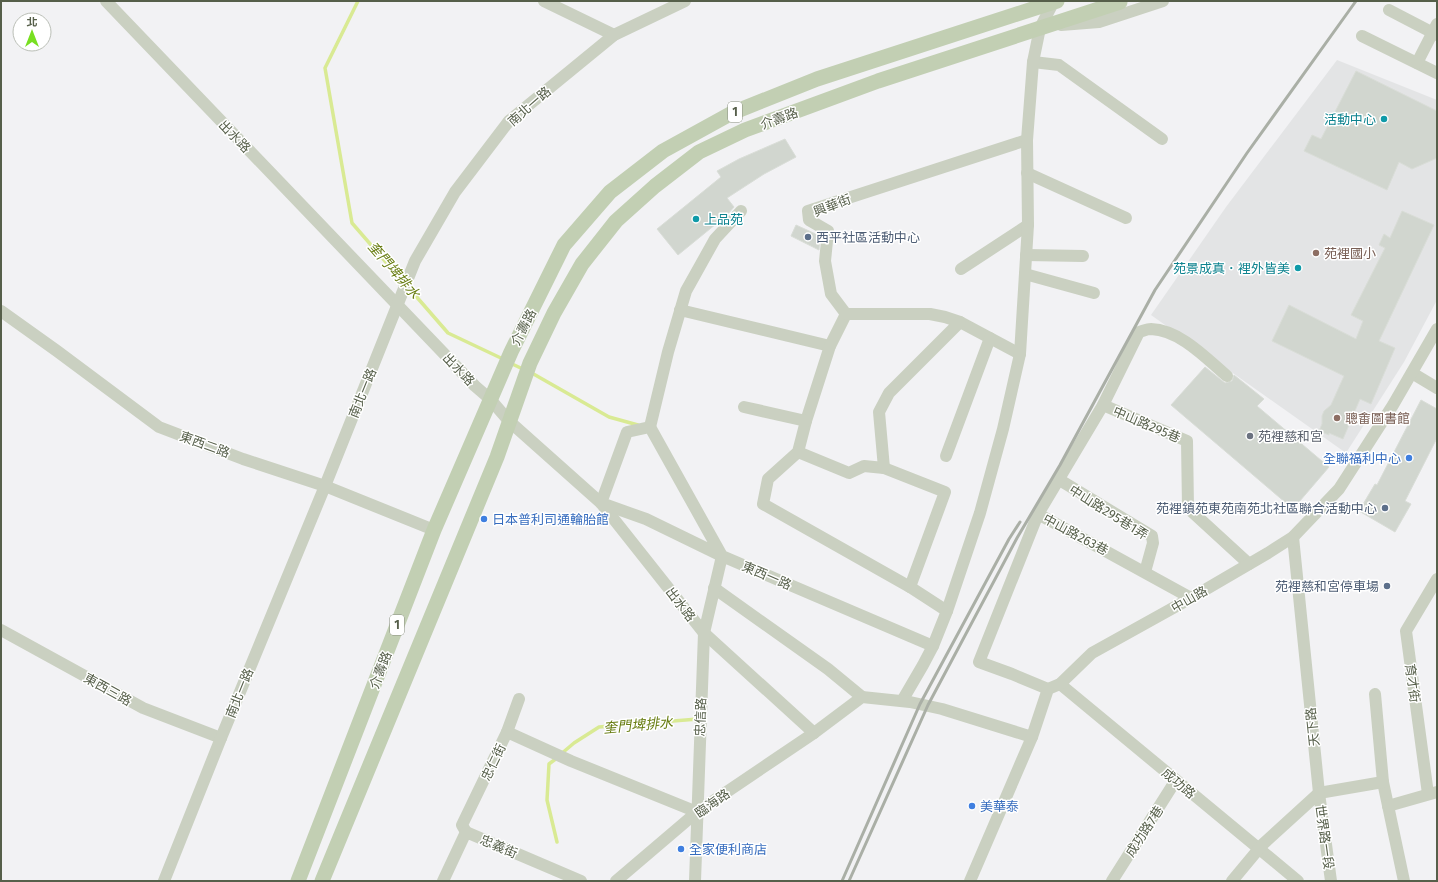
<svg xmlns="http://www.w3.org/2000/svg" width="1438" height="882" font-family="'Fira Sans','Noto Sans TC',sans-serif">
	<rect width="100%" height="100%" fill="#f2f2f4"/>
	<path fill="#e3e4e5" d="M1337,60L1437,100V300L1404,362L1346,453L1151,315L1226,207Z"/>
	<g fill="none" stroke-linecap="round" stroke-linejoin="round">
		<g stroke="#d9ea93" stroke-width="3.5">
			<path d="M358,1L325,68L352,223L404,283"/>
			<path d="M408,287L448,333L503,359"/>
			<path d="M510,363L525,370"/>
			<path d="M530,372L609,417L638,425"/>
			<path d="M561,754L574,743L599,727L698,719"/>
			<path d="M557,842L547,800L549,764L557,758"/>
		</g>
	</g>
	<g fill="#d1d6cf" stroke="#d9ddd7">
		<path d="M1356,71L1437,111V158L1412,169L1399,162L1387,190L1304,151L1312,135L1321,139Z"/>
		<path d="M785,139L796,157L764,174L727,198L734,207L727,215L678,255L657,229L721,177L717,171L739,159Z"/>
		<path d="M1402,211L1434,225L1379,341L1395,348L1371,404L1360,399L1343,439L1329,433V435L1319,431L1322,424V416L1324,411L1331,405L1344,376L1272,341L1289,305L1356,339L1363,321L1351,315L1385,248L1379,245L1384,234L1390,238Z"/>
		<path d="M796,225L820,236L819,250L791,236Z"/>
		<path d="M1205,367L1225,383L1232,381L1234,375L1264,399L1257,406L1329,467L1293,509L1171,405Z"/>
		<path d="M1421,400L1437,409V438L1405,501L1411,504L1395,532L1359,511L1375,484L1377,485Z"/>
	</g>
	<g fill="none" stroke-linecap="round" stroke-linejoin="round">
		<g stroke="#cad0c1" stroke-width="12">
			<path d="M106,1L475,386L490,399L509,421L601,503L704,633L814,733"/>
			<path d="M544,1L614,35"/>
			<path d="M1389,10L1437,35"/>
			<path d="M1061,25L1099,22L1163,1"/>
			<path d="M1362,36L1437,73"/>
			<path d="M1033,62L1059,65L1162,139"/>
			<path d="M1417,63L1437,24"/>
			<path d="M1027,173L1126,218"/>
			<path d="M1026,255L1083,256"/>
			<path d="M961,269L1028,225"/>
			<path d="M1025,274L1094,293"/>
			<path d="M680,310L830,346"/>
			<path d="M1,311L57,351L159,427L243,459L325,486L434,530"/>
			<path d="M846,314L830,346L806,421L798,452L768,479L763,504L910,587L947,611"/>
			<path d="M1020,354L960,322L945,317L930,314H846L831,294L825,261L828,231L809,220L808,211L1027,140"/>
			<path d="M1412,373L1437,388"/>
			<path d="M1103,405L1187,441L1188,508L1249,564"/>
			<path d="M744,407L806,421"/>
			<path d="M650,427L668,352L686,291L715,239L741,211"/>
			<path d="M798,452L849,473L864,466L884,468L945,492L910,587"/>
			<path d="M946,456L990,338"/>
			<path d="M884,468L879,412L889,393L960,322"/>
			<path d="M1058,479L1152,536L1153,543L1145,572"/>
			<path d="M1038,514L1103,405L1139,332C1143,331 1147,329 1151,329C1180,330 1206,358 1227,376"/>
			<path d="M1293,537L1319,793L1331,881"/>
			<path d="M714,588L828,669L862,697"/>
			<path d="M1,630L143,708L221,738"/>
			<path d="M1060,684L1298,881"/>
			<path d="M1048,689L1012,674L979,662L1038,514L1191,598"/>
			<path d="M1375,694L1383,782L1404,881"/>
			<path d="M902,701L923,665L933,646L947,611L980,513L1003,429L1020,354L1028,225L1027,140L1033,62L1040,28L1054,1"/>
			<path d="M507,732L519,699"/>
			<path d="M1319,793L1383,782"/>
			<path d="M1428,794L1406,631L1437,579"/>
			<path d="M1388,806L1437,792"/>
			<path d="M466,832L462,825L507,732L571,761L697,812"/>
			<path d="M164,881L221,738L325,486L415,261L455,192L509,121L614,35L685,1"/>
			<path d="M443,881L466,832L581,881"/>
			<path d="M616,881L697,812L814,733L862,697L910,702L942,709L1032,737"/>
			<path d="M695,881L704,633L722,556L650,427L627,432L601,503L646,519L722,556L933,646"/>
			<path d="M970,881L1032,737L1048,689L1060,684L1092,653L1191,598L1268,553L1293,537L1339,489L1393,405L1437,329"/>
			<path d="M1112,881L1176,780"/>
			<path d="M1232,881L1262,845L1319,793"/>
		</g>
		<g stroke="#c2cfb3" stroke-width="15">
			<path d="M298,881L434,530L511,352L564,245L610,192L663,151L732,113L817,79L1057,1"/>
			<path d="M322,881L497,457L530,363L554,313L582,264L616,221L655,186L699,152L745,130L878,81L1120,2"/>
		</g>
		<g stroke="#aaafa6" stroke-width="3">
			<path d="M842,881L920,704L1009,539L1020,522"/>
			<path d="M849,881L928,705L1017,538L1060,465L1155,290L1247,153L1356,1"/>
		</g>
	</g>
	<g fill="#0f9aa8" stroke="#fff" stroke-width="1.5">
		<circle cx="1384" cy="119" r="4"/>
		<circle cx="696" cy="219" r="4"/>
		<circle cx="1298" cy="268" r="4"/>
	</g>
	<g fill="#5c6f8a" stroke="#fff" stroke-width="1.5">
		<circle cx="808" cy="237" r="4"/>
		<circle cx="1385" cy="508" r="4"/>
		<circle cx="1387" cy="586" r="4"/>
	</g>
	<g fill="#8d6e63" stroke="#fff" stroke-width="1.5">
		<circle cx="1316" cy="253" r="4"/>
		<circle cx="1337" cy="418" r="4"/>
	</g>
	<circle fill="#6b7280" stroke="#fff" stroke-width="1.5" cx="1250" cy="436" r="4"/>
	<g fill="#3f7fe0" stroke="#fff" stroke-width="1.5">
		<circle cx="1409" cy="458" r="4"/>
		<circle cx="484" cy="519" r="4"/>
		<circle cx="972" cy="806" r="4"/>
		<circle cx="681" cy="849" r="4"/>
	</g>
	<g text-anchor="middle" stroke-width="3" stroke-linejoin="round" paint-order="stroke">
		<g fill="#fff" stroke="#898f80" stroke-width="1">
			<rect x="728" y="102" width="14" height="20" rx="3"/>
			<rect x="390" y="615" width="14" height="20" rx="3"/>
		</g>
		<g font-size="12" font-weight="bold" fill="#565f4a">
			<text x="735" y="116">1</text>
			<text x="397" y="629">1</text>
		</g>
		<g font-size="13" fill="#565f4a" stroke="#fff">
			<text transform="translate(529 106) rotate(-41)" y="5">南北一路</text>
			<text transform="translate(779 118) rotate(-20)" y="5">介壽路</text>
			<text transform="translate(235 136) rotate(46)" y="5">出水路</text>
			<text transform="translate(832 205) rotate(-21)" y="5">興華街</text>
			<text transform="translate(523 327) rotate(-63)" y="5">介壽路</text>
			<text transform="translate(459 369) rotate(46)" y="5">出水路</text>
			<text transform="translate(362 393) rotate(-68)" y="5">南北一路</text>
			<text transform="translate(1147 424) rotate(23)" y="5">中山路295巷</text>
			<text transform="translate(205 444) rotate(20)" y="5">東西二路</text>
			<text transform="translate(1109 512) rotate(32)" y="5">中山路295巷1弄</text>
			<text transform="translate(1076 534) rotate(28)" y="5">中山路263巷</text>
			<text transform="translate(767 575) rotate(23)" y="5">東西一路</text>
			<text transform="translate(1189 599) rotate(-30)" y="5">中山路</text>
			<text transform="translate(681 604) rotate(52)" y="5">出水路</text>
			<text transform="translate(380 670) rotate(-69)" y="5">介壽路</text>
			<text transform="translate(1413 683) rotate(82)" y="5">育才街</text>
			<text transform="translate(108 689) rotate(29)" y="5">東西三路</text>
			<text transform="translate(239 693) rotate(-68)" y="5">南北一路</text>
			<text transform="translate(700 717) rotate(-88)" y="5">忠信路</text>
			<text transform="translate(1312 727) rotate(-96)" y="5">天下路</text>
			<text transform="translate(493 762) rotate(-64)" y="5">忠仁街</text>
			<text transform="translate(1179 783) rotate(40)" y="5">成功路</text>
			<text transform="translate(712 803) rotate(-35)" y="5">臨海路</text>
			<text transform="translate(1144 831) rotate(-57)" y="5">成功路7巷</text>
			<text transform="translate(1325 837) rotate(82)" y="5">世界路一段</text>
			<text transform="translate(499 846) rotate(23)" y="5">忠義街</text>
		</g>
		<g font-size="13" fill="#0d838f" stroke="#fff" text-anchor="end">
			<text x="1376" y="124">活動中心</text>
			<text x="704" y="224" text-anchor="start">上品苑</text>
			<text x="1290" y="273">苑景成真．裡外皆美</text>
		</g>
		<g font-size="13" fill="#4e5e75" stroke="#fff" text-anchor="end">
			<text x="816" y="242" text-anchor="start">西平社區活動中心</text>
			<text x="1377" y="513">苑裡鎮苑東苑南苑北社區聯合活動中心</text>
			<text x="1379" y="591">苑裡慈和宮停車場</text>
		</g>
		<g font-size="13" fill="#785e54" stroke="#fff" text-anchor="start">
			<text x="1324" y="258">苑裡國小</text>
			<text x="1345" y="423">聰畬圖書館</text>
		</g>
		<g font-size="13" fill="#5b616d" stroke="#fff" text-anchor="start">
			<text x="1258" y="441">苑裡慈和宮</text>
		</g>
		<g font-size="13" fill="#366cbe" stroke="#fff" text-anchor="start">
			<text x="1401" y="463" text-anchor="end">全聯福利中心</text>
			<text x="492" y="524">日本普利司通輪胎館</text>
			<text x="980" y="811">美華泰</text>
			<text x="689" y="854">全家便利商店</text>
		</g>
		<g font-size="14" font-style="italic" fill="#687d12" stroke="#fff">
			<text transform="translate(394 270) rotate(49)" y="5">奎門埤排水</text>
			<text transform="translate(638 725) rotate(-5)" y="5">奎門埤排水</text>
		</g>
	</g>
	<rect width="1438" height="882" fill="none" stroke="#565f4a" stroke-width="4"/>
	<g transform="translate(32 32)"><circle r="19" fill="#ffffff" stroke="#bbbfb7"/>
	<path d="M0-3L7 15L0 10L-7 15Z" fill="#78df21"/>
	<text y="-6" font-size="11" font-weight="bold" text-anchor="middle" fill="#565f4a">北</text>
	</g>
</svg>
